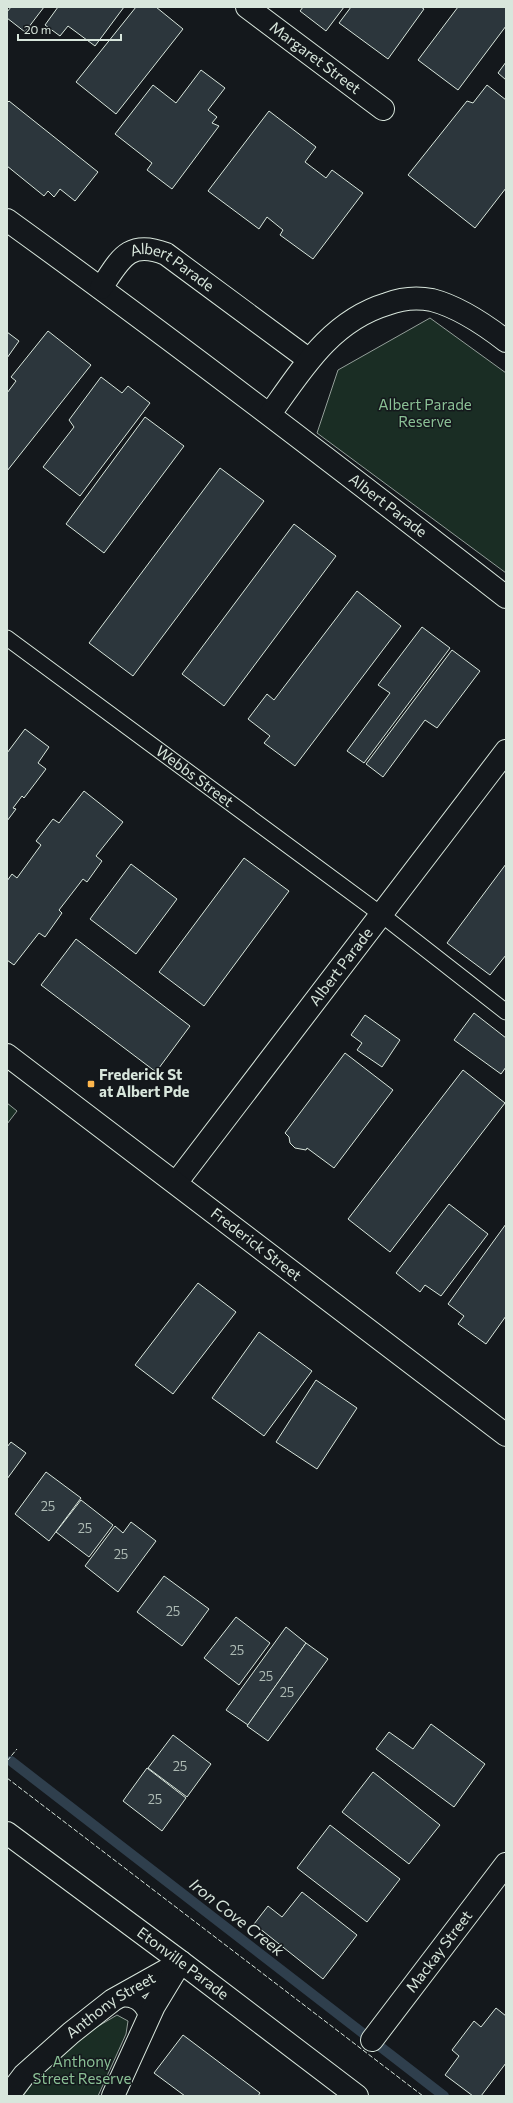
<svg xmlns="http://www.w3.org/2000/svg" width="513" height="2103" font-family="Commissioner,sans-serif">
	<rect width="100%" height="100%" fill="#14181c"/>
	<g fill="#1a2d24" stroke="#939e99">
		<path d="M430,318L506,373V573L317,433L338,370Z"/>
		<path d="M7,1103L17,1111L7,1124Z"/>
		<path d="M117,2015L128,2021L126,2034L98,2096H23L31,2085L80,2037Z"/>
	</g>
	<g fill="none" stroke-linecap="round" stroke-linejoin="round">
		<path stroke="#2f3f4d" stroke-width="10" d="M11,1761L444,2096"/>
	</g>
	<g fill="#2c363c" stroke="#d8e6dc">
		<path d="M11,7H44L25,32L7,18V12Z"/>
		<path d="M58,7H124L95,46L68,26L60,36L45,25Z"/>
		<path d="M136,7H156L183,29L116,114L76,82Z"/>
		<path d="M303,7H344L326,31L300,11Z"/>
		<path d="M351,7H421L424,9L388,59L339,23Z"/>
		<path d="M458,7H506V26L458,90L418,60Z"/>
		<path d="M506,62V80L498,73Z"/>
		<path d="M201,70L225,88L208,110L217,117L212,123L219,126L172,189L147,170L152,163L115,134L153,85L176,103Z"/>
		<path d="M487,85L506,100V188L475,228L408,175L467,101L473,103Z"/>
		<path d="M9,101L98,172L75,201L60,189L54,197L48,191L44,196L7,166V103Z"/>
		<path d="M269,111L316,147L305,162L326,178L332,170L363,193L313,259L280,235L283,230L267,217L259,229L208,191Z"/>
		<path d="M48,331L91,365L7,471V393L16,381L11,377Z"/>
		<path d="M7,332L19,341L7,358Z"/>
		<path d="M101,377L122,393L128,386L150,403L80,496L43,467L74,427L69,420Z"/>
		<path d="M145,417L184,446L104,553L66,524Z"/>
		<path d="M220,468L264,501L133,676L89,643Z"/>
		<path d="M294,524L336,556L224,706L182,674Z"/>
		<path d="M357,591L401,626L295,766L264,743L270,736L248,719L267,694L274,700Z"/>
		<path d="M422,627L450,648L364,763L347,751L390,693L378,685Z"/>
		<path d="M452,650L480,671L437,728L425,720L383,777L366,764Z"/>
		<path d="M25,729L49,747L38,763L46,769L24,798L22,796L13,808L16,809L7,821V753Z"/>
		<path d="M84,791L123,822L96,856L102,861L87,882L83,879L59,910L62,913L45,937L39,933L14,965L7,960V881L12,874L17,878L41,845L36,841L53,819L59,823Z"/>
		<path d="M244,858L289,891L204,1006L159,972Z"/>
		<path d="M131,864L177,899L136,954L90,919Z"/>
		<path d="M506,864V955L490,975L447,943Z"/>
		<path d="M76,939L190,1026L156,1072L41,985Z"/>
		<path d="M474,1013L506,1038V1067L501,1074L454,1040Z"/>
		<path d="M365,1015L400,1040L382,1067L357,1050L362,1043L351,1035Z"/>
		<path d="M345,1053L393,1090L334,1168L307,1148L306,1150L295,1148L290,1143L289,1137L285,1133Z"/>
		<path d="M463,1070L505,1103L390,1252L348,1219Z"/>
		<path d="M449,1204L488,1234L441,1296L425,1285L420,1292L396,1273Z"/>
		<path d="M506,1224V1316L486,1344L458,1324L464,1316L448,1304Z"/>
		<path d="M198,1283L236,1312L173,1394L135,1365Z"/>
		<path d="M259,1332L312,1371L264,1436L212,1398Z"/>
		<path d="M316,1380L357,1408L317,1469L276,1442Z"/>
		<path d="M11,1442L26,1453L7,1479V1447Z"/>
		<path d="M46,1472L81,1498L49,1541L15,1514Z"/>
		<path d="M81,1500L113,1525L89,1557L56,1532Z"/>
		<path d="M131,1522L156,1541L118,1592L85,1566L115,1526L123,1533Z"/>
		<path d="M164,1576L209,1609L182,1646L137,1612Z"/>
		<path d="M236,1617L270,1643L239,1685L204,1658Z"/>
		<path d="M286,1627L306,1643L248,1725L226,1710Z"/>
		<path d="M306,1643L328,1659L268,1741L247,1726Z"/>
		<path d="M431,1724L485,1764L454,1807L376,1749L389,1732L413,1749Z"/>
		<path d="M173,1735L211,1764L187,1797L148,1768Z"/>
		<path d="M147,1768L186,1798L162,1831L123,1801Z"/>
		<path d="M373,1772L440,1825L409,1864L342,1812Z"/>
		<path d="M330,1825L400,1879L367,1922L297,1868Z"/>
		<path d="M302,1892L357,1935L323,1979L254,1924L268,1906L282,1917Z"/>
		<path d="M496,2008L506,2016V2063L481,2096H473L445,2075L459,2056L452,2050L474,2021L481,2027Z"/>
		<path d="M183,2035L260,2093L258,2096H185L154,2073Z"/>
	</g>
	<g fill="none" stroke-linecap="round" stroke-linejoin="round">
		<g stroke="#d8e6dc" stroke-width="17">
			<g id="service">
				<path id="s1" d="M7,638L382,915L506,1012"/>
				<path d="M116,1999C134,1997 143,2003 148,2020"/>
			</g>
		</g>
		<g stroke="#d8e6dc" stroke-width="24">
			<g id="minor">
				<path id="s2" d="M247,7L383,109"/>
				<path id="s3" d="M7,220C176,342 341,469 506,597"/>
				<path id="s4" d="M101,288C120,260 128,239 166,254L308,359"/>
				<path d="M270,414C302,369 331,321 387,304C400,299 417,297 432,300C459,307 484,324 506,341"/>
				<path id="s5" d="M176,1183L506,751"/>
				<path id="s6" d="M7,1833L181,1962L357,2096"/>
				<path id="s7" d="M372,2040L506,1864"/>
				<path id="s8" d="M8,2096L24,2075L71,2033L113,2000L181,1962"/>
				<path d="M113,2096L154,2006L180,1963"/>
			</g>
		</g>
		<g stroke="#d8e6dc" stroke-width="24">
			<g id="primary">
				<path id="s9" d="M7,1055L506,1435"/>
			</g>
		</g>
		<use href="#service" stroke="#14181c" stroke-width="15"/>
		<use href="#minor" stroke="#14181c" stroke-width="22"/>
		<use href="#primary" stroke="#14181c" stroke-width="22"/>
		<g stroke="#d8e6dc" stroke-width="1" stroke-dasharray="5 2" stroke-linecap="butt">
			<path d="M7,1761L17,1749"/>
			<path d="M7,1778L423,2096"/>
		</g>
	</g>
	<rect fill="#ffb74d" stroke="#14181c" stroke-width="1.5" x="87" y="1080" width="8" height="8" rx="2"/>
	<g text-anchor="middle" stroke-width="3" stroke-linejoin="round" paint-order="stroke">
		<g font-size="13" fill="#adbab4">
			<text x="48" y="1511">25</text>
			<text x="85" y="1533">25</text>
			<text x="121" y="1559">25</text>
			<text x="173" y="1616">25</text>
			<text x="237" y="1655">25</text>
			<text x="266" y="1681">25</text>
			<text x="287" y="1697">25</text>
			<text x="180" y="1771">25</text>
			<text x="155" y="1804">25</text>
		</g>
		<g font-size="15" fill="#d8e6dc" stroke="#14181c">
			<text dy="5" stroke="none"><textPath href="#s2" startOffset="85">Margaret Street</textPath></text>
			<text dy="5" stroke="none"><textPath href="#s4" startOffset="94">Albert Parade</textPath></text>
			<text dy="5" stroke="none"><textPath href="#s3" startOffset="476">Albert Parade</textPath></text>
			<text dy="5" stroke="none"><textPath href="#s1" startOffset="233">Webbs Street</textPath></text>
			<text dy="5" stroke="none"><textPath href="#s5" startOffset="272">Albert Parade</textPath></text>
			<text dy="5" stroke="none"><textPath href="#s9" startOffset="313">Frederick Street</textPath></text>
			<text dy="5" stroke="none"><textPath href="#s7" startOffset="111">Mackay Street</textPath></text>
			<text dy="5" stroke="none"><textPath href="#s6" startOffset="219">Etonville Parade</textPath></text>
			<text dy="5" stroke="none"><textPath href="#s8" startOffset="138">Anthony Street</textPath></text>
		</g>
		<g font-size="15" fill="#8ac095" stroke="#14181c">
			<text x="425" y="410">Albert Parade<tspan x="425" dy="17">Reserve</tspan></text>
			<text x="82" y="2067">Anthony<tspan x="82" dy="17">Street Reserve</tspan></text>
		</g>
		<g font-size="15" font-weight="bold" fill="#d8e6dc" stroke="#14181c" text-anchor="start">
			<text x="99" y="1080">Frederick St<tspan x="99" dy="17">at Albert Pde</tspan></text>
		</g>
		<g font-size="16" font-style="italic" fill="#d8e6dc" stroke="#14181c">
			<text transform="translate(237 1917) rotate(38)" y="6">Iron Cove Creek</text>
		</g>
	</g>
	<rect width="513" height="2103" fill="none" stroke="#d8e6dc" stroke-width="16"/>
	<path d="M18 34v6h103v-6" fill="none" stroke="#d8e6dc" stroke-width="2"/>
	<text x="24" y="34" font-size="12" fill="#d8e6dc" stroke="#14181c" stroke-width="3" paint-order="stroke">20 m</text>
</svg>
